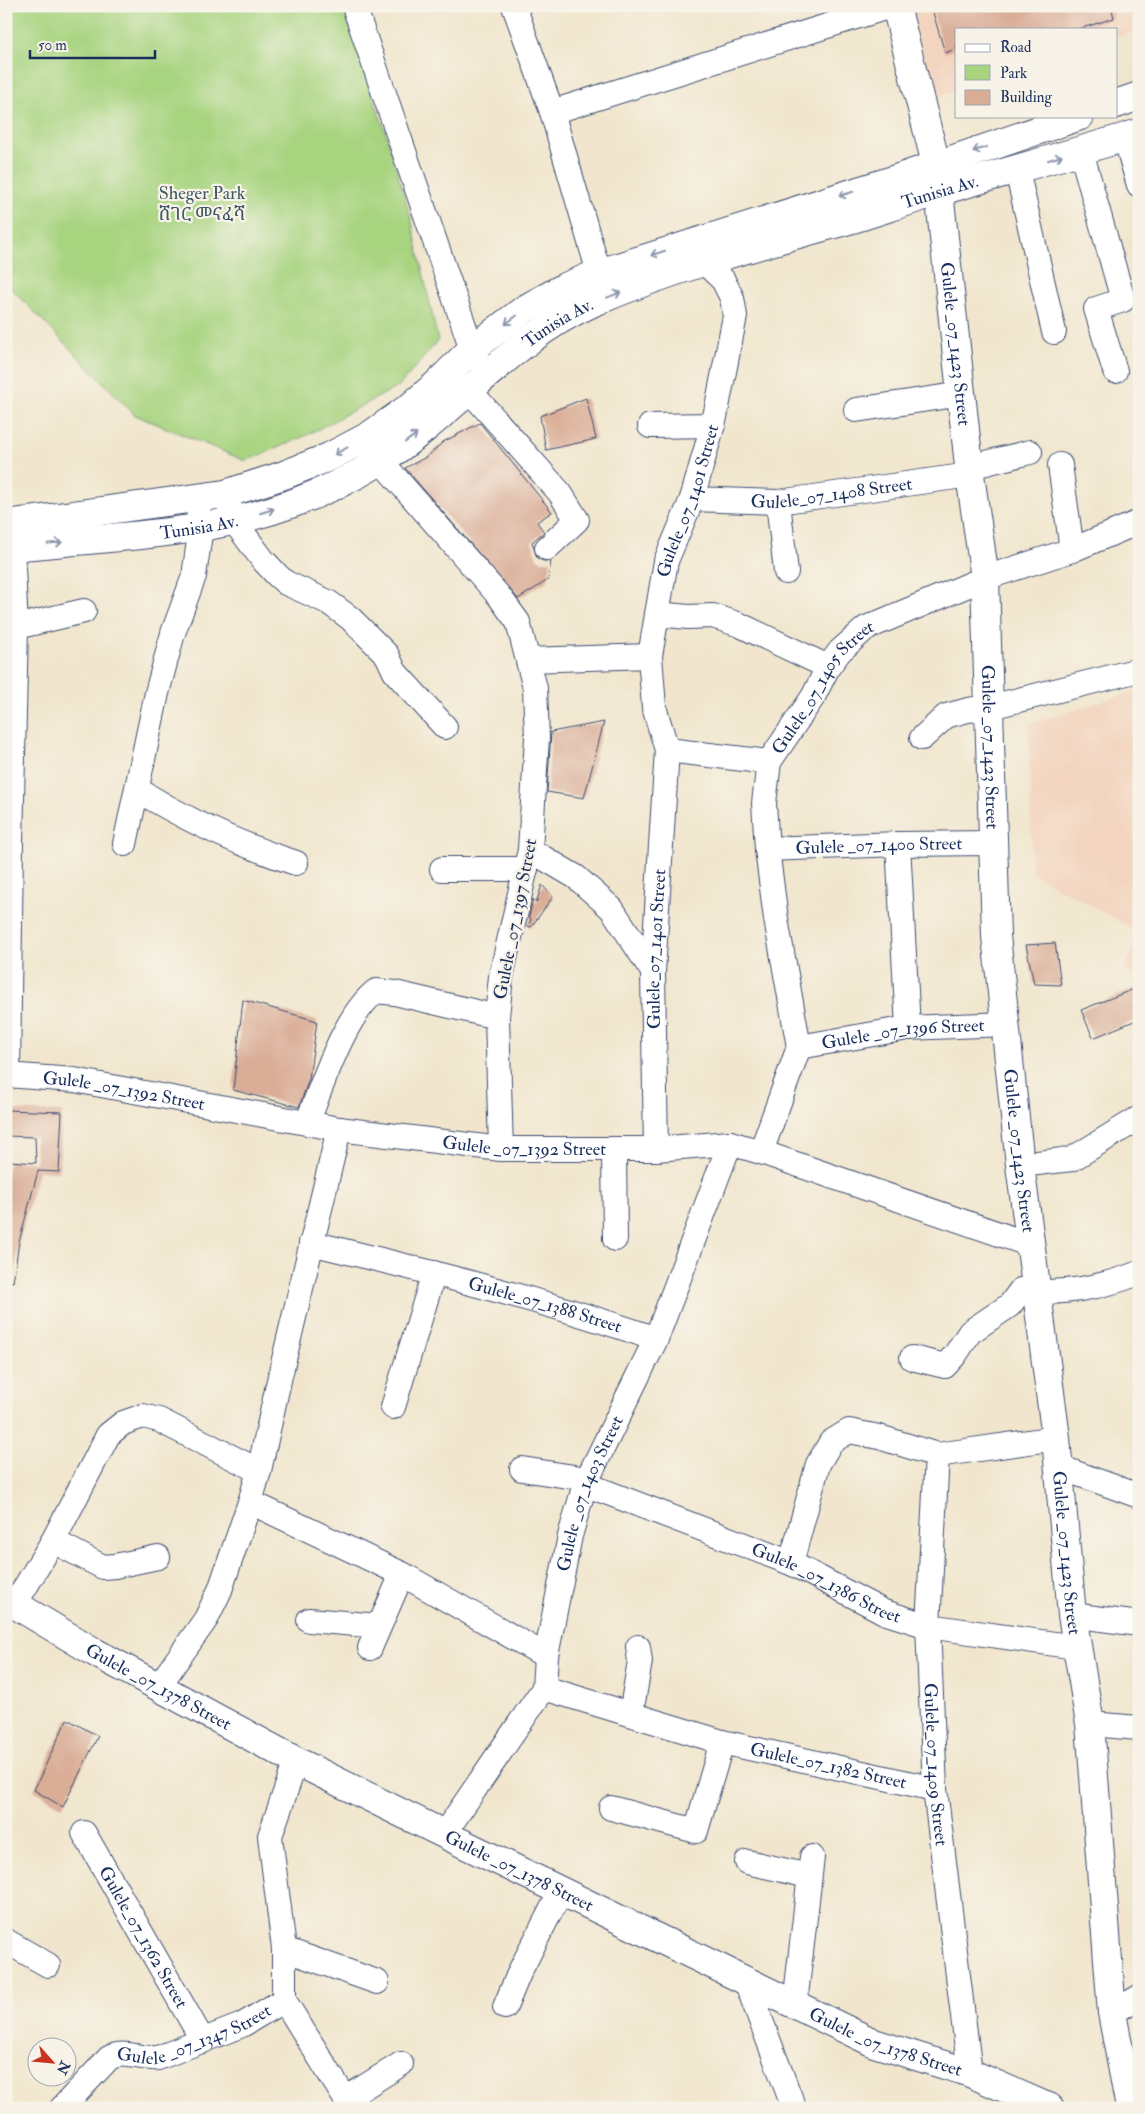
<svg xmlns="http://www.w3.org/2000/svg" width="1145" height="2114" font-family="'IM FELL Double Pica','Noto Serif Ethiopic',serif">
	<rect width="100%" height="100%" fill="#f7f3e8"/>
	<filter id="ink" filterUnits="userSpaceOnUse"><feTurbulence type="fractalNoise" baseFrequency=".02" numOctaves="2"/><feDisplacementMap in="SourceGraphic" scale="10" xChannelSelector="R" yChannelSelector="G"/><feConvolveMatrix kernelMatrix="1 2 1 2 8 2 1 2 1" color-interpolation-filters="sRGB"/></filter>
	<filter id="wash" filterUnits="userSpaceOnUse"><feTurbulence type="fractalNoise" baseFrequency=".0096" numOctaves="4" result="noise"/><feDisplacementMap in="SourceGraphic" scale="20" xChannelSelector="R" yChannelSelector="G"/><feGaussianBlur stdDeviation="1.12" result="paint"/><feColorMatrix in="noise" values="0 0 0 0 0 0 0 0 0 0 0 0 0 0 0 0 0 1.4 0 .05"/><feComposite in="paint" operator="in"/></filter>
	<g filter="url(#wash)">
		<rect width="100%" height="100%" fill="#f1e6cd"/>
		<g fill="#f3d4be">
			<path d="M909,6H1139V30L1116,37V29H956V90L936,96Z"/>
			<path d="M1139,690V932L1032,873L1029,724Z"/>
			<path d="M1139,933V978L1124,970Z"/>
		</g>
		<path fill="#a8d480" stroke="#62826f" d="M6,6H343L385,131L411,218L438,341L399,386L305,436L246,461L135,415L6,283Z"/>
		<g id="blocks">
			<g fill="#daad97">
				<path d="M931,6H1111L1114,18L1079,29H956V49L945,53Z"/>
				<path d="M586,398L596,439L546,450L540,416Z"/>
				<path d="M480,423L552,512L537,522L544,532L532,542L537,558L543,561H551L548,580L518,599L405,468L428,456L443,442Z"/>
				<path d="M604,722L584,798L547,792L551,732Z"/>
				<path d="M542,885L553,897L531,927L528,926L531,919L529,917L533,899L536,903Z"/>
				<path d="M1055,943L1061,985L1034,984L1026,945Z"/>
				<path d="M1139,987V1019L1093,1038L1081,1010Z"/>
				<path d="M243,1000L317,1021L309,1079L299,1107L233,1090Z"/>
				<path d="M6,1110L62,1112L59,1172L38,1171L19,1242L13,1282L6,1281V1176L9,1161L36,1163L35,1137L6,1136Z"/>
				<path d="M67,1719L98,1736L63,1807L34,1790Z"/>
			</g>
		</g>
	</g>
	<g filter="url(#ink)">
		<use href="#blocks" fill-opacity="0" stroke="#3b4a6f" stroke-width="1"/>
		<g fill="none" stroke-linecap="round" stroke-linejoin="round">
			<g stroke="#3b4a6f" stroke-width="26">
				<g id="minor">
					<path d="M354,6L472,349L487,374"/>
					<path d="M514,6L552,112L599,273"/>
					<path d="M552,112L891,6"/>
					<path d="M1125,137L1139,185"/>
					<path d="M1081,151L1123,300L1096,309L1115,371"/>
					<path d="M1017,170L1054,332"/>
					<path d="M470,391L560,493L577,520L547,548"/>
					<path d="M856,410L962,394"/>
					<path d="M650,426L713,425"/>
					<path d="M373,444L380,460L499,596L518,622L535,688L537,738L530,850L501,976L497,1017L501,1149"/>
					<path d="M1060,465L1072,550"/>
					<path d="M970,467L1030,452"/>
					<path id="s1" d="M692,499L778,502L970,475"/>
					<path d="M778,502L786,572"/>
					<path d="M229,505L234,521L263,560L278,576L286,583L328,602L350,618L387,655L395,672L445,727"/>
					<path d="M657,614L688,617L713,616L740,625L828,667"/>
					<path d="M16,627L84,611"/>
					<path d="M528,660L650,656"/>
					<path d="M922,738L946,716L968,710L990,707L1139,670"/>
					<path d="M667,750L769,762"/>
					<path d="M138,790C188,821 240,845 296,863"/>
					<path d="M125,844L157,693L173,633L194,576L201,527L196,498"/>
					<path d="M898,844L908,1028"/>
					<path id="s2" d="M767,849L898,844L992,843"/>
					<path d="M530,850L576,877L612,909L653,972"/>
					<path d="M442,869H526"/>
					<path id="s3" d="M799,1047L776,919L767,849L764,803L769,762L813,697L828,667L840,651L866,628L985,578L1072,550L1139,522"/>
					<path id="s4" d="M799,1047L908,1028L1006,1024"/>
					<path id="s5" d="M6,1075L74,1080L339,1129L501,1149H656L730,1143L761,1152L1031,1245"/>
					<path d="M8,1075L11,843L16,627L12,547L9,530"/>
					<path d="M307,1123C323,1084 343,1017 376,991L395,993L497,1017"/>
					<path d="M614,1149L615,1239"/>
					<path id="s6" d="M656,1149L653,972L667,750L654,707L650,656L666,561L692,499L715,417L735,316L732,298L723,280L703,261L696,247"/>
					<path d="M761,1152L799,1047"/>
					<path d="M1020,1165L1072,1159L1139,1118"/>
					<path id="s7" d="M311,1243C427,1271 544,1300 656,1339"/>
					<path d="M912,1358L945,1366L955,1355L970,1332L1010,1305L1021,1290C1059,1296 1103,1287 1139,1273"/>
					<path d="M393,1407L434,1273"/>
					<path id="s8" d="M937,1455L928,1626L935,1789L970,2073"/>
					<path d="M1059,1467L1139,1496"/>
					<path d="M522,1469L587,1479"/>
					<path id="s9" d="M585,1484L791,1563L884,1612L928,1626L1076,1647"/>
					<path d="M250,1502L402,1574L546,1656"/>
					<path d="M53,1541L103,1567L115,1566L158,1557"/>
					<path d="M791,1563L818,1464L831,1442L849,1431L879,1437L937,1455L1056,1438"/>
					<path d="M15,1604L53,1541L108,1435L123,1423L143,1416L159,1420L259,1471"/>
					<path d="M1072,1615L1139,1624"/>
					<path d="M309,1620L379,1626"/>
					<path d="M370,1648L402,1574"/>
					<path d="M158,1687L206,1619L220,1590L250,1502L259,1471L280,1376L339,1129"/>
					<path id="s10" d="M544,1688L722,1742L935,1789"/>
					<path d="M631,1714L640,1661L638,1647"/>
					<path d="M1090,1724L1139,1728"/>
					<path d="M296,1761L270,1836L284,1949V2000L351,2108"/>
					<path d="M611,1808L696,1831L722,1742"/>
					<path id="s11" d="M84,1833L203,2041"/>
					<path id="s12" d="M444,1834L544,1688L546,1656L570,1536L585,1484L656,1339L730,1143"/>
					<path d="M747,1862L809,1876"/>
					<path d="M6,1941L48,1965"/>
					<path d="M284,1949L377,1982"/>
					<path d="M746,1981L794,2108"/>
					<path d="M795,2004L812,1857"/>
					<path d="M505,2007L520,1971L561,1891"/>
					<path d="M1112,2013L1139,1997"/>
					<path d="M345,2099L401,2064"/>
					<path id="s13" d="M62,2108L109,2058C124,2049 141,2060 158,2058L242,2025L284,2000"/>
				</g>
			</g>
			<g stroke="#3b4a6f" stroke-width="30">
				<g id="major">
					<path id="s14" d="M896,6L936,164L970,475L985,578L996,936L1020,1165L1056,1438L1072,1615L1090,1724L1112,2013L1130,2108"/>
					<path d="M1116,104L1139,96"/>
					<path d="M6,524L225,494L284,475L329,457L369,436L410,407L439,382L472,349L525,309L565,287L599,273L893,180L1080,116"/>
					<path id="s15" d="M6,548C71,540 138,538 202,527C264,517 327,494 380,461C455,414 510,339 592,303C677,266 767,243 856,218C885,209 914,199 944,190C1009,171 1074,153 1139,133"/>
					<path id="s16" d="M6,1599L96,1653L296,1761L468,1846L874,2043L970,2073L1050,2108"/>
				</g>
			</g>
			<use href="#minor" stroke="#fff" stroke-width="24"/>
			<use href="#major" stroke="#fff" stroke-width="28"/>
		</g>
		<defs><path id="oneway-shaft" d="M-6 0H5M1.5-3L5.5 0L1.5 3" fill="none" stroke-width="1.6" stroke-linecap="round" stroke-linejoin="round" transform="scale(1.25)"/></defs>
		<g stroke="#8d97ae">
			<use href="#oneway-shaft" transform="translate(980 149) rotate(162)"/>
			<use href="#oneway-shaft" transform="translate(1055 158) rotate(-17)"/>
			<use href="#oneway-shaft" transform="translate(846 194) rotate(163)"/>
			<use href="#oneway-shaft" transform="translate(658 253) rotate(162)"/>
			<use href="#oneway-shaft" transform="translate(614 295) rotate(-21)"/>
			<use href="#oneway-shaft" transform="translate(511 320) rotate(143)"/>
			<use href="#oneway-shaft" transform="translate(411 438) rotate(-36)"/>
			<use href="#oneway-shaft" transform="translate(341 451) rotate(152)"/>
			<use href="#oneway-shaft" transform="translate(267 511) rotate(-17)"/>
			<use href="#oneway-shaft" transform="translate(55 543) rotate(-6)"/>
		</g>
	</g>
	<g text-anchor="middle" stroke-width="4.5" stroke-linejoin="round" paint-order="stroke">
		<g font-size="18" fill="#3e5866" stroke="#f7f3e8">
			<text x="202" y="199">Sheger Park<tspan x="202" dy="21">ሸገር መናፈሻ</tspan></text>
		</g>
		<g font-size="18" fill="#1b2f5e" stroke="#f7f3e8">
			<text dy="6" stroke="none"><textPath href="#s15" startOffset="1019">Tunisia Av.</textPath></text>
			<text dy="6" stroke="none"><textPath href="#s15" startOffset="614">Tunisia Av.</textPath></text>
			<text dy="6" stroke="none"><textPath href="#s14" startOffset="344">Gulele _07_1423 Street</textPath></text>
			<text dy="6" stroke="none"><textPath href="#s1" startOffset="140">Gulele_07_1408 Street</textPath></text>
			<text dy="6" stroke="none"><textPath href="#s6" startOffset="656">Gulele_07_1401 Street</textPath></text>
			<text dy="6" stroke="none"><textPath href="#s15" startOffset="194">Tunisia Av.</textPath></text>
			<text dy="6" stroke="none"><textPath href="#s3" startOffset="381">Gulele_07_1405 Street</textPath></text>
			<text dy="6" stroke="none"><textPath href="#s14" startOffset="749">Gulele _07_1423 Street</textPath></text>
			<text dy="6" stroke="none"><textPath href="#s2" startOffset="112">Gulele _07_1400 Street</textPath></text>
			<text transform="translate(515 919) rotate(-79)" y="6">Gulele _07_1397 Street</text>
			<text dy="6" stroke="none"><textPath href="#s6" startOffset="200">Gulele_07_1401 Street</textPath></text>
			<text dy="6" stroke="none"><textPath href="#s4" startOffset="105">Gulele _07_1396 Street</textPath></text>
			<text dy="6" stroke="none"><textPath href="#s5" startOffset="119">Gulele _07_1392 Street</textPath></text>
			<text dy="6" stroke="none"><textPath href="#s5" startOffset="524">Gulele _07_1392 Street</textPath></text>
			<text dy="6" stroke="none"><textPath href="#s14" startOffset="1154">Gulele _07_1423 Street</textPath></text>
			<text dy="6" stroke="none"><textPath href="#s7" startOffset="242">Gulele_07_1388 Street</textPath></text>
			<text dy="6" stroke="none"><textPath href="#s12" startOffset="378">Gulele _07_1403 Street</textPath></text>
			<text dy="6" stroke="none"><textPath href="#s14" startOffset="1559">Gulele _07_1423 Street</textPath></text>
			<text dy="6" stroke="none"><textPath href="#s9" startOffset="261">Gulele _07_1386 Street</textPath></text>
			<text dy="6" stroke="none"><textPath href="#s16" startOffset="176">Gulele _07_1378 Street</textPath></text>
			<text dy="6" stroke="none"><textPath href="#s8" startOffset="310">Gulele_07_1409 Street</textPath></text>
			<text dy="6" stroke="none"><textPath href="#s10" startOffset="295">Gulele_07_1382 Street</textPath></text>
			<text dy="6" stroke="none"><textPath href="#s16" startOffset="581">Gulele _07_1378 Street</textPath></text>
			<text dy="6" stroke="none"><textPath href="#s11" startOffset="120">Gulele_07_1362 Street</textPath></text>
			<text dy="6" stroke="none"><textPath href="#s13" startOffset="159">Gulele _07_1347 Street</textPath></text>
			<text dy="6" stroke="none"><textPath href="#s16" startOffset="986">Gulele _07_1378 Street</textPath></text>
		</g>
	</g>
	<rect width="1145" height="2114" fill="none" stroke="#f7f3e8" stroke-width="25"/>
	<rect x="955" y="28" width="162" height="90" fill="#f7f3e8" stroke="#9fa5b1"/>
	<rect x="965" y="44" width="25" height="8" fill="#ffffff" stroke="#9fa5b1"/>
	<text x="1000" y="52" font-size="15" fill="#1b2f5e">Road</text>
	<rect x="965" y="65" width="25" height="15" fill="#a8d480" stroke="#9fa5b1"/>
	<text x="1000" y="78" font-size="15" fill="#1b2f5e">Park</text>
	<rect x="965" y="90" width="25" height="15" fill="#daad97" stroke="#9fa5b1"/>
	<text x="1000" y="102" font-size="15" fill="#1b2f5e">Building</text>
	<g transform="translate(52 2062) rotate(117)"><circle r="24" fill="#f7f3e8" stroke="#9fa5b1"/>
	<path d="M0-4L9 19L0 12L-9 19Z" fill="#c8321e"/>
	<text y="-8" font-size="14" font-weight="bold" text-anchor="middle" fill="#1b2f5e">N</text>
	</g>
	<path d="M30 50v8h125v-8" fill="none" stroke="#1b2f5e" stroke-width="2.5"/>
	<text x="38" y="50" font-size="15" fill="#1b2f5e" stroke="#f7f3e8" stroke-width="4" paint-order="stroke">50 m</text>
</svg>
